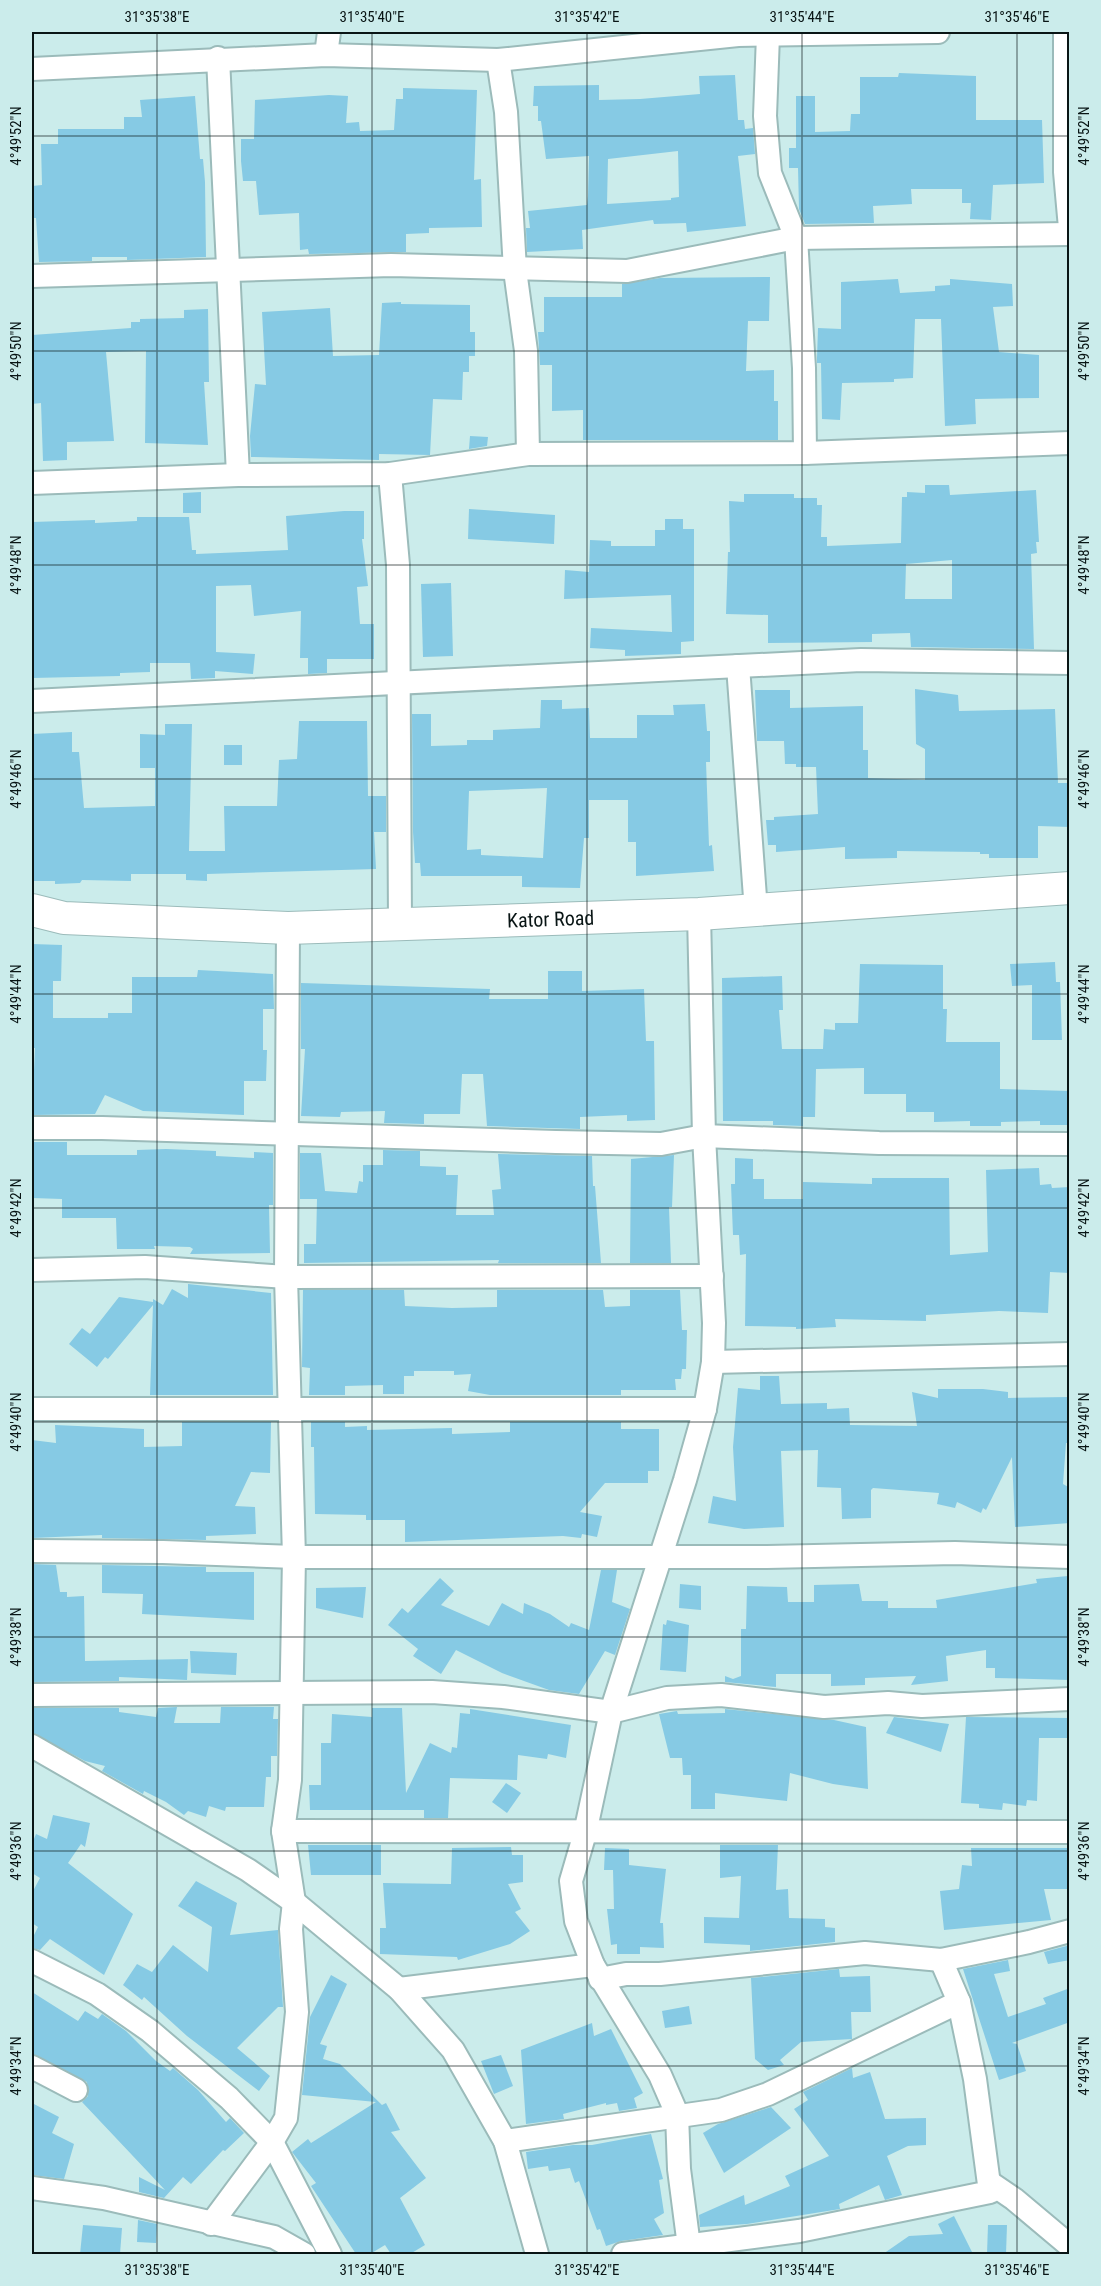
<svg xmlns="http://www.w3.org/2000/svg" width="1101" height="2286" font-family="'Roboto Condensed',sans-serif">
	<rect width="100%" height="100%" fill="#cbeceb"/>
	<g fill="#86cae4" fill-rule="evenodd">
		<path d="M899,73L976,76V120H1042L1044,183L993,185L991,220L970,219L971,203H962V189H911L912,204L873,206L874,223L805,224L799,209L798,168H789V148H796V96H815V132L850,131L851,114H860V77H898Z"/>
		<path d="M735,75L738,120H744L745,129L753,128L755,154L738,156L746,226L687,232L686,223L654,224L653,220L582,230L583,249L527,252L526,228H530L528,211L587,205L588,196L589,156L546,159L541,121H538V106H533L534,86L599,85V100L640,99L700,94L699,76ZM678,151L679,197L671,198V200L607,204L608,159Z"/>
		<path d="M403,88L477,90L474,180L481,179L482,227L429,228V233L406,234V252L309,254L308,249L300,250L299,213L259,215L256,181H243L241,161V139H254L255,100L329,95L348,96L346,123L359,122L360,131L394,130L396,99H403Z"/>
		<path d="M195,96L200,159H203L205,182L206,257L127,260V257H92V261L39,262L36,218H32V186L42,185L41,144H58V129H124V117H142L140,100Z"/>
		<path d="M770,277L769,321H748L746,371L774,370V401H778V440H583V410L552,411V365H540L538,332H544V297H622V284L660,278Z"/>
		<path d="M898,279L900,293L935,291V286L950,285V279L1012,284L1013,306L993,307L999,352L1039,355V398L975,399L976,424L945,426L941,319H915L913,378L894,379V382L842,383L840,420L822,419L821,363H817V358L818,328L841,329V282Z"/>
		<path d="M401,302V304L470,305V332H475V356H469V372H463L462,400L433,399L430,455L379,454V460L251,457L250,436L255,384L266,385L262,312L330,308L333,356L379,355L382,303Z"/>
		<path d="M208,309L209,382H204L208,445L145,443L146,351L106,352L114,441L67,442V460L43,461L41,403L32,404V335L131,328V322H140V319L184,318V310Z"/>
		<path d="M470,436L488,437L487,446L469,449Z"/>
		<path d="M925,485H949L950,495L1036,490L1039,542H1036L1037,553L1031,554L1034,649L911,647L910,633L872,634V642L768,643V615L726,614L728,552H730L729,501L744,502V494H794V498H817V505H822L821,537H827V546L901,543L902,497H907V492L925,493ZM952,560V599H905L906,564Z"/>
		<path d="M201,492V513H183V493Z"/>
		<path d="M469,509L555,515L554,544L468,539Z"/>
		<path d="M344,511H364V539H362L368,586L357,587L360,624H374V659H327V673L308,674V658H300L301,611L254,616L251,585L216,586V652L255,654L253,674L215,671V678L191,679L190,663H150V672L120,673V676L32,678V522L95,520V523L137,521V517H189L192,550H196V554L288,550L286,516Z"/>
		<path d="M665,519H683V529H694V641L681,642V654L625,656V650L590,648L591,628L672,632L671,595L564,599L565,570L589,572L590,540L611,541V546H655V530H665Z"/>
		<path d="M451,583L453,656L423,657L421,584Z"/>
		<path d="M915,689L958,695L959,711L1055,709L1058,783H1070V827L1038,826V858H989V854H980V852L897,851V858L845,859V847L776,852V845H768L766,820H774V817L818,814L816,767H796V764H785L784,741H757L755,690H790V708L863,706V750H868V778L925,780V749L916,744Z"/>
		<path d="M541,700H562V709L589,708L590,738H637V715H674L673,705L705,704L707,731H710V762H706L709,846L712,845L714,871L636,876V842H628V800H589V838H584L580,888L522,887V876H421L420,863H415L413,832L412,714H431V746L467,745V740H493V730L540,728ZM547,788L543,858L481,855V849L467,850L469,791Z"/>
		<path d="M299,721H367L368,796H386V832H374L376,869L207,874V881L186,880V874H131V881L82,880L80,883L55,884V881H32V734L72,732V752H79L84,808L155,806V768H140V734L165,735V724H192L189,851H225L224,806H277L279,760L297,759Z"/>
		<rect x="224" y="745" width="18" height="20"/>
		<path d="M32,944L62,945L61,981H53V1018H108V1013H132V977H197L198,970L273,974L274,1009H263V1050H267L266,1081H244V1115L143,1111L105,1095L95,1114L32,1115L35,1048H32Z"/>
		<path d="M1055,962L1056,982H1060L1062,1040H1032V985L1012,986L1010,964Z"/>
		<path d="M860,964L943,965V1009H947L946,1042H1000V1089L1070,1091V1125H1040V1121L1001,1122V1126H970V1121L934,1122V1112H906V1094H864V1068L816,1069L815,1117H803V1126L773,1125V1121H723L722,978L782,976L783,1010H779L782,1049H823L824,1029L835,1030V1023H858Z"/>
		<path d="M548,971H582V991L644,989L646,1041H654L655,1120L627,1121V1115L580,1117V1129L487,1126L483,1074H462L460,1114H424V1124L384,1123L385,1111L341,1112L340,1117L301,1116L305,1049H301V983L490,989L489,999H548Z"/>
		<path d="M32,1142H67V1155H137V1150L166,1149L216,1151V1156L254,1158V1152L273,1153V1205H269L270,1253L190,1254L193,1249L190,1247L154,1246L155,1249H117L116,1218H62V1199L32,1198Z"/>
		<path d="M383,1150L420,1151V1166L446,1167V1175H458L456,1215H494L492,1190L501,1189L498,1154L592,1156L593,1186H595L601,1263H498L499,1260L304,1263V1244H316L317,1199H300V1153H321L325,1191L357,1193L359,1181L363,1182V1165H383Z"/>
		<path d="M674,1155L672,1207H669L671,1263H630L631,1159Z"/>
		<path d="M735,1158L753,1159V1179H764V1199H803V1182L872,1184V1178H949L950,1255L988,1252L986,1170L1039,1168L1040,1185L1051,1184L1052,1188L1070,1187V1273L1050,1272L1048,1313L999,1311L926,1315V1321L835,1319L836,1327L796,1329V1327L745,1326L746,1254L740,1255L739,1235H733L731,1184H735Z"/>
		<path d="M188,1284L271,1293L273,1395H150L153,1305L108,1359L105,1357L97,1367L69,1344L82,1328L90,1334L119,1297L153,1302V1299L163,1305L172,1289L188,1298Z"/>
		<path d="M303,1290H404L405,1306L452,1308L497,1307V1290H603L605,1307L630,1306V1290H680L682,1330H687L686,1369H682L681,1379H675L676,1390H621V1395H490L468,1391L471,1374L454,1375V1371H414V1376H404V1394H383V1385L345,1386V1395H309L310,1368L302,1367Z"/>
		<path d="M760,1376H779L781,1404L827,1403V1409L849,1408L850,1425L917,1426L912,1392L938,1398V1389H983L1008,1392V1398L1070,1397V1440L1069,1443H1066L1063,1484L1070,1488V1523L1015,1527L1012,1457L986,1510L983,1508L981,1513L957,1502L955,1508L937,1504L939,1493L873,1488L871,1490V1518L842,1519L841,1488L817,1487L818,1450L781,1451L784,1527L744,1529L708,1523L713,1496L736,1501L733,1447L738,1388L760,1390Z"/>
		<path d="M182,1422H271L270,1473L251,1472L235,1506L255,1507L256,1534L206,1536V1540L102,1538V1535L32,1538V1440L56,1443L55,1425L144,1429V1447L182,1446Z"/>
		<path d="M311,1422H345V1427L367,1426V1430L452,1428V1434L510,1432V1422H621V1429H659V1471H648V1483H605L580,1512L602,1516L597,1537L582,1534L581,1538L563,1536L405,1542V1520H366V1515L315,1514L314,1447H311Z"/>
		<path d="M32,1564L56,1565L60,1592H67V1597L84,1596L85,1661L188,1659L187,1680L119,1677V1681L32,1682Z"/>
		<path d="M102,1565L206,1567V1572H254V1620L142,1614L143,1594L102,1593Z"/>
		<path d="M601,1570H617L612,1602L630,1609L615,1655L605,1651L579,1694L549,1690L502,1673L456,1650L441,1674L413,1656L418,1649L388,1625L402,1608L408,1613L440,1578L454,1591L441,1605L489,1626L502,1603L523,1614L524,1603L550,1614L569,1627L571,1623L589,1630Z"/>
		<path d="M1068,1576L1070,1680L995,1678V1668H986V1650L946,1656L948,1681L911,1685L916,1676L865,1678V1685L831,1686V1674H776V1687L725,1682V1676L733,1679L741,1676V1629H746L747,1586L787,1587L788,1602H814V1585L859,1584L862,1601H888V1608H937L936,1600L1037,1583L1036,1579Z"/>
		<path d="M680,1584L701,1586V1610L679,1608Z"/>
		<path d="M366,1587L363,1618L316,1608V1588Z"/>
		<path d="M667,1620L689,1625L686,1672L660,1670L663,1624L666,1625Z"/>
		<path d="M190,1651L237,1653L236,1675L191,1673Z"/>
		<path d="M177,1707L174,1723H220L221,1707H274L273,1719H278L277,1756H271V1777H266L264,1807H226L225,1811L209,1806L206,1817L188,1811L184,1815L166,1802L144,1791L143,1794L102,1771L105,1766L85,1761L32,1733V1708H119V1712L156,1717L158,1708Z"/>
		<path d="M372,1708H402L406,1793L430,1743L451,1753L452,1747L457,1748L460,1713L470,1714V1709L571,1725L566,1758L548,1754L547,1759L518,1755L517,1780L450,1778L448,1818H424V1810H310L309,1785H321V1743H331L332,1714L372,1717Z"/>
		<path d="M725,1709L834,1720L866,1727L868,1789L833,1784L790,1773L787,1801L715,1793V1809H691V1775H683L682,1758H670L659,1714L677,1711L678,1714L725,1713Z"/>
		<path d="M894,1717L949,1724L941,1752L886,1733Z"/>
		<path d="M966,1717L1070,1718V1738H1039L1037,1801L1027,1800L1026,1806L1003,1803L1002,1810L979,1808V1804L961,1803Z"/>
		<path d="M506,1783L521,1793L507,1813L492,1802Z"/>
		<path d="M53,1815L90,1823L85,1847L81,1844L68,1863L133,1914L104,1975L50,1939L40,1950L32,1948V1939L38,1927L32,1923V1893L40,1878L32,1873V1844L36,1834L47,1839Z"/>
		<path d="M308,1845H381V1875H311Z"/>
		<path d="M720,1845H778L776,1890L788,1889L789,1918L825,1919V1927L835,1928V1942L750,1951V1945L704,1943V1917L739,1918L741,1876L720,1878Z"/>
		<path d="M511,1847L512,1855H523V1882L508,1884L521,1909L515,1912L530,1931L510,1944L458,1960L457,1957L380,1954V1928H386L383,1883L451,1884L452,1848Z"/>
		<path d="M605,1848L629,1849V1865L666,1869L660,1923H663L664,1948L640,1947V1954H617V1944L611,1945L607,1909H614L613,1870H604Z"/>
		<path d="M971,1848H1070V1889H1044L1051,1920L944,1930L940,1891L959,1889L962,1865L972,1866Z"/>
		<path d="M196,1881L237,1903L230,1935L278,1930L283,2007H278L237,2048L270,2076L259,2091L187,2036L144,1997L142,2000L123,1985L137,1964L152,1972L173,1945L208,1972L212,1927L178,1906Z"/>
		<path d="M1070,1945V1960L1048,1964L1044,1952Z"/>
		<path d="M1008,1960L1010,1971L994,1974L1008,2017L1046,2004L1043,1998L1070,1988V2022L1012,2043L1017,2044L1026,2071L999,2080L963,1969Z"/>
		<path d="M839,1969L840,1977L870,1976L871,2012H851L852,2039L801,2042L780,2060L784,2065L768,2070L755,2059L751,1978Z"/>
		<path d="M331,1975L347,1984L320,2044L327,2046L323,2059L340,2064L382,2105L386,2103L400,2130L391,2132L426,2178L400,2198L425,2245L410,2254H391L385,2245L370,2254H356L311,2186L316,2183L292,2152L308,2139L311,2143L376,2102L302,2095L310,2017Z"/>
		<path d="M32,1992L78,2021L85,2011L98,2019L102,2014L126,2031L156,2061L170,2071L173,2068L198,2090L226,2122L230,2118L244,2133L225,2151L223,2150L191,2184L183,2177L164,2198L139,2192V2177L165,2190L82,2102L88,2096L87,2082L32,2054Z"/>
		<path d="M689,2006L692,2024L665,2028L662,2011Z"/>
		<path d="M592,2023L594,2036L611,2029L643,2093L634,2098L637,2108L619,2111L617,2103L606,2105V2103L563,2114L564,2119L526,2124L521,2050Z"/>
		<path d="M501,2055L513,2086L494,2094L481,2061Z"/>
		<path d="M852,2068L853,2078L870,2072L885,2119L926,2118V2145L908,2146L887,2156L902,2195L885,2200L879,2185L839,2204L840,2209L747,2224L700,2227L699,2215L744,2195L745,2205L790,2186L785,2176L829,2156L794,2109L808,2100L803,2092Z"/>
		<path d="M32,2103L59,2117L52,2133L74,2144L64,2179L32,2175Z"/>
		<path d="M771,2107L791,2128L724,2173L703,2133L718,2124Z"/>
		<path d="M651,2134L663,2179L659,2180L664,2213L654,2219L663,2235L621,2241L606,2246L600,2229L597,2230L579,2181L575,2183L570,2168L549,2171L548,2166L528,2169L526,2152L573,2145H592Z"/>
		<path d="M954,2216L973,2254H883L909,2236L943,2234L938,2224Z"/>
		<path d="M138,2220L157,2224L156,2243L137,2242Z"/>
		<path d="M83,2225L122,2228L120,2254H80Z"/>
		<path d="M988,2225H1007L1006,2254H987Z"/>
	</g>
	<g fill="none" stroke-linecap="round" stroke-linejoin="round">
		<g stroke="#9bbbba" stroke-width="26">
			<g id="street">
				<path d="M1065,32V172L1070,228"/>
				<path d="M768,35L765,116L770,173L796,238L804,368L805,453"/>
				<path d="M326,55L329,32"/>
				<path d="M218,58L238,475"/>
				<path d="M498,60L506,112L515,270L526,351L528,454"/>
				<path d="M32,69L326,55L498,60L738,35L938,32"/>
				<path d="M32,276L391,265L627,271L796,238L1070,234"/>
				<path d="M390,474L398,565L400,923"/>
				<path d="M32,483L238,475L390,474L528,454L805,453L1070,443"/>
				<path d="M738,666L756,911"/>
				<path d="M32,701L861,660L1070,663"/>
				<path d="M32,1128H102L556,1142L661,1144L704,1136L879,1143L1070,1144"/>
				<path d="M32,1270L145,1267L286,1277L712,1276"/>
				<path d="M713,1362L1070,1354"/>
				<path d="M32,1409H705"/>
				<path d="M32,1551L163,1552L294,1557H767L955,1553L1070,1557"/>
				<path d="M32,1695L432,1692L503,1697L611,1712L667,1698L721,1695L824,1707L888,1703L922,1706L1070,1699"/>
				<path d="M32,1746L248,1870L294,1902L399,1989L453,2050L505,2141L537,2254"/>
				<path d="M283,1831L1070,1832"/>
				<path d="M32,1961L97,1994L150,2031L229,2098L272,2142L330,2254"/>
				<path d="M600,1979L626,1974H660L865,1953L941,1960L1029,1942L1070,1931"/>
				<path d="M399,1989L593,1965"/>
				<path d="M32,2067L76,2090"/>
				<path d="M505,2141L721,2110L768,2094L959,2002L941,1960"/>
				<path d="M989,2182L1014,2199L1070,2246"/>
				<path d="M32,2188L104,2198L274,2237L304,2254"/>
				<path d="M211,2224L272,2142L286,2118L297,2012L291,1929L294,1902L283,1831L290,1780L294,1557L286,1277L288,928"/>
				<path d="M623,2254L799,2231L990,2192L975,2079L959,2002"/>
				<path d="M690,2254L679,2169L677,2114L660,2075L593,1965L576,1921L571,1881L585,1833L611,1712L685,1480L705,1409L713,1362L714,1323L704,1136L699,914"/>
			</g>
		</g>
		<g stroke="#9bbbba" stroke-width="34">
			<g id="secondary">
				<path id="s1" d="M32,910L64,918L288,928L699,914L1070,888"/>
			</g>
		</g>
		<use href="#street" stroke="#fff" stroke-width="22"/>
		<use href="#secondary" stroke="#fff" stroke-width="32"/>
	</g>
	<path fill="none" stroke="#091515" stroke-width="1.5" stroke-opacity="0.45" d="M157,32V2254M372,32V2254M587,32V2254M802,32V2254M1017,32V2254M32,136H1070M32,351H1070M32,565H1070M32,779H1070M32,994H1070M32,1208H1070M32,1422H1070M32,1637H1070M32,1851H1070M32,2066H1070"/>
	<g text-anchor="middle" stroke-width="6" stroke-linejoin="round" paint-order="stroke">
		<g font-size="20" fill="#091515" stroke="#cbeceb">
			<text dy="7" stroke="none"><textPath href="#s1" startOffset="520">Kator Road</textPath></text>
		</g>
	</g>
	<rect width="1101" height="2286" fill="none" stroke="#cbeceb" stroke-width="66"/>
	<rect x="33" y="33" width="1035" height="2220" fill="none" stroke="#091515" stroke-width="2"/>
	<g font-size="15" text-anchor="middle" fill="#091515">
		<text x="157" y="22">31°35'38"E</text>
		<text x="372" y="22">31°35'40"E</text>
		<text x="587" y="22">31°35'42"E</text>
		<text x="802" y="22">31°35'44"E</text>
		<text x="1017" y="22">31°35'46"E</text>
		<text transform="translate(16 136) rotate(-90)" y="5">4°49'52"N</text>
		<text transform="translate(1084 136) rotate(-90)" y="5">4°49'52"N</text>
		<text transform="translate(16 351) rotate(-90)" y="5">4°49'50"N</text>
		<text transform="translate(1084 351) rotate(-90)" y="5">4°49'50"N</text>
		<text transform="translate(16 565) rotate(-90)" y="5">4°49'48"N</text>
		<text transform="translate(1084 565) rotate(-90)" y="5">4°49'48"N</text>
		<text transform="translate(16 779) rotate(-90)" y="5">4°49'46"N</text>
		<text transform="translate(1084 779) rotate(-90)" y="5">4°49'46"N</text>
		<text transform="translate(16 994) rotate(-90)" y="5">4°49'44"N</text>
		<text transform="translate(1084 994) rotate(-90)" y="5">4°49'44"N</text>
		<text transform="translate(16 1208) rotate(-90)" y="5">4°49'42"N</text>
		<text transform="translate(1084 1208) rotate(-90)" y="5">4°49'42"N</text>
		<text transform="translate(16 1422) rotate(-90)" y="5">4°49'40"N</text>
		<text transform="translate(1084 1422) rotate(-90)" y="5">4°49'40"N</text>
		<text transform="translate(16 1637) rotate(-90)" y="5">4°49'38"N</text>
		<text transform="translate(1084 1637) rotate(-90)" y="5">4°49'38"N</text>
		<text transform="translate(16 1851) rotate(-90)" y="5">4°49'36"N</text>
		<text transform="translate(1084 1851) rotate(-90)" y="5">4°49'36"N</text>
		<text transform="translate(16 2066) rotate(-90)" y="5">4°49'34"N</text>
		<text transform="translate(1084 2066) rotate(-90)" y="5">4°49'34"N</text>
		<text x="157" y="2275">31°35'38"E</text>
		<text x="372" y="2275">31°35'40"E</text>
		<text x="587" y="2275">31°35'42"E</text>
		<text x="802" y="2275">31°35'44"E</text>
		<text x="1017" y="2275">31°35'46"E</text>
	</g>
</svg>
